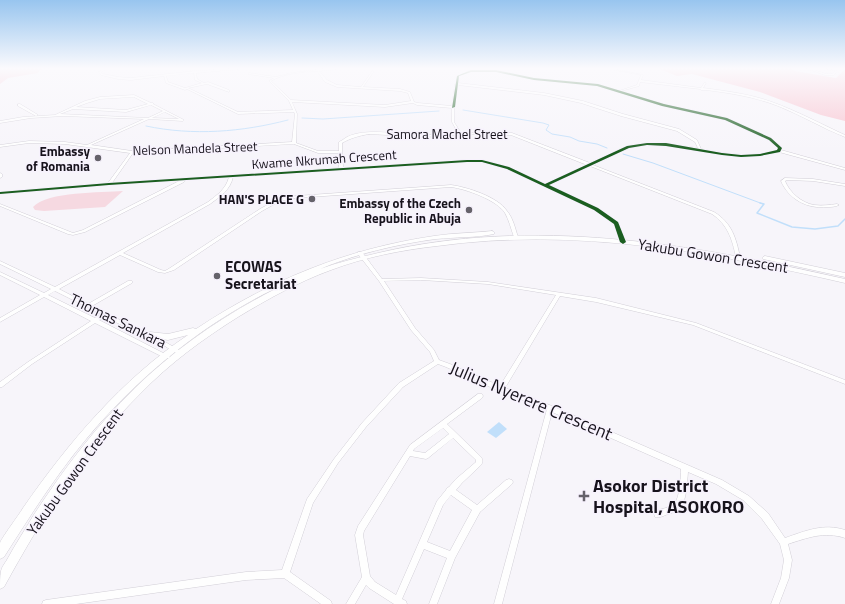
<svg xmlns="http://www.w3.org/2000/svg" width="845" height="604" font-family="'Titillium Web',sans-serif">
	<rect width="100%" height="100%" fill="#f7f5fa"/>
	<path fill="#f6d9e1" d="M123,191L105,207L44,211L35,210L33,207C48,191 101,193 123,191Z"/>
	<g fill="#f8c4d0">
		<path d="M0,68H54L40,70L38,73L8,78L0,84Z"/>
		<path d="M657,68H792L795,71L836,78L845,69V121L821,115L760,92L692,74L677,76Z"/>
	</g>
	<path fill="#c1dffa" d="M499,422L507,429L496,438L487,432Z"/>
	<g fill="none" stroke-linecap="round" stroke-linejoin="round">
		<g stroke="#c1dffa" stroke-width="1">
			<path d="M463,110L543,123L549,125L546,130L552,134L570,137L579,141L597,144L607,148"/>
			<path d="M302,118L323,119L439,111"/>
			<path d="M146,126C193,136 242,132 288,120"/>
			<path d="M623,154L653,163L763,204"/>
		</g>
		<path stroke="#c1dffa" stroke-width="1.5" d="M760,203L764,204L757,213L792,227L815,229L838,226L845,219"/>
		<g stroke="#d2cfd7" stroke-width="1">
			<g id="minor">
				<path d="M106,68H108L101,72L103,74L118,77L131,78L195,71L240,68L239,69L196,73L197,79L204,83L208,82L229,90V92L207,84L188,88L238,112L293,110L289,101L269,81L274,78L248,74L249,73L276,77L291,73L316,70L315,68H317L318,69L338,68L337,69L319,71L327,80L337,85L361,87L373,70L374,71L363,87L400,89L410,92L414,102L418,103L452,106L455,85V84L456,83L457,76L471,70H496L534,78L597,84L619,91L637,85L641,75L605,68H608L643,75L641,80L701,88L705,82L706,83L703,88C726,91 750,94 772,102C797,111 821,124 845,135V137C822,128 801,115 778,106C755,97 730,93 706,90H701L700,89L640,82L639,86L621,91L664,104L727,118L771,138L781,147V150L845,168V170L779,152L760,156L741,157L722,155L666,145H647L629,148L593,165L714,212C732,223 736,238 740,257L738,258L736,257C732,239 728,225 712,214L590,166L548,185L597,208L617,222L625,242V243H621V242L614,224L595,210L507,169L482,162H467L233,177C230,190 221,196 210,204L123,253L161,270L165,271L170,268L260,209L278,199L296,196L451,185C467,187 498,197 507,211C513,218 515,228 518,237L516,238L514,237C511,229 509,220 505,213C497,200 466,189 451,187L296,198L280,201L262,211L174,270L165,273L158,272L120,255L59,289L88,304L128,281H132V283L92,306L138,329L152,334L182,352L183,353L182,354H178L148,336L134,331L105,317L99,320L169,356L170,357L169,358H165L95,323L32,364L2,387H0V382L28,362L91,321L44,297L0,322V318L40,295L0,275V272L44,293L51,289L0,264V261L55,287L208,202C217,195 226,189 229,177L184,180V182L85,232L73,235L68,234L0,206V204L73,233L83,230L181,180L109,185L0,194V192L108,183L130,153L65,144L29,143L0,147V145L29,141L65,142L87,145L144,119L63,116L31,118L0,123V121L23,117L55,115L85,101L100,97L134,95L151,103H153V104L184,120L183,121L149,119L91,145L132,151L292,142L295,114L294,112L238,114L187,89L185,90L166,83L164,76L131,80L118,79L101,75L99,72ZM317,71L325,82L337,87L400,91L408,93L411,101L385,105L291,100L271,81C284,73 302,72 317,71ZM471,72H496L534,80L597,86L662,106L725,120L769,140L778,148V150C771,152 765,154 759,154C739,156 720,153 701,149L697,140L679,129L623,114L583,101L544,93L458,83L459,76ZM194,73L195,80L202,83L185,88L168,82L166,76ZM458,85L544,95L581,103L621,116L677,131L695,142L698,148L666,144L647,143L627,146L590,163L512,133L490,132L461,133L454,122V107ZM134,97L148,104L126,110L76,107L87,103L100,99ZM292,102L385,107L413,103L417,105L452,108V122L458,133C443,134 429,136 414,135C394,134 366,128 347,137C344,139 341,141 339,142V151H318L296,143L297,114ZM151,105L163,111L148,118L60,114L73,109L126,112ZM165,112L179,119L152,118ZM369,134L424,137L479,134L511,135L587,165L545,184L509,167L482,160H467L343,168L342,143C351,138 358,136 369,134ZM294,144L318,153H339V168L112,183L133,153ZM55,291L101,314L95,318L48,295Z"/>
				<path d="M806,68H808L826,74H832L835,71L824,68L837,71L834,75H825Z"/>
				<path d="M18,104H20L38,115L36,116L18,106Z"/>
				<path d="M0,173L2,174V177L0,178Z"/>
				<path d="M785,178L813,179L845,184V186L813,181L787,180L785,181C790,193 802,203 814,205C822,206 830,205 837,204L839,205C835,207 831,207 827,207C808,209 789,200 781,181Z"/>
				<path d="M358,252H362L382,279L421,278L488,282L596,298L696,323L845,380V384L693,325L596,302L560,296L505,388L552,406L722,480L749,496L768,513L785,538C805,531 824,523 845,530V538C824,531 807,538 788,544L792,560L789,578L779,604H771L781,578L784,560L780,544L762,519L743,500L716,484L688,472C687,482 687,502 679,509C676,512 671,513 668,514C663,516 660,518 655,517L654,514L655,511C661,509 669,508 674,504C680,498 681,477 681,469L552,412L502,604H494L547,409L499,391L446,367L438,364L403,387L366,427L338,463L313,503L290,572L331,601L332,604H321L284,578L246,580L76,604H42L43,601L46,600L246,572L282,570L307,499L334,459L362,423L399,383L434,361L430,352L411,330L379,281L358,254ZM421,280L488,284L556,295L500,386L450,364L439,360L434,350L415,328L384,281Z"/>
				<path d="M478,394H482L483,396L482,398L447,424L481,457C483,460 483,462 481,465L462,483L456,490L477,505L506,480L509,479L512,480L513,482L512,484L480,512L455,558L437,604H429L447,558L424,549L402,599L406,601L407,604H394L369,588L366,585L355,604H346L362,577L355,535L358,526L410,445ZM443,428L449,434L425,453L413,451L414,449ZM453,438L476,460V462L456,479L449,487L447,488L446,490L437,501L396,595L375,582L370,576L363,535L364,531L410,456L426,459L428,458ZM451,495L472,510L450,551L427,542L443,505Z"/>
			</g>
		</g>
		<g stroke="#d2cfd7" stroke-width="1">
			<g id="secondary">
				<path d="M492,231L494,232V234C475,238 455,237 436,239C398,244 355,254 320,269C339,262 358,258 378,253C533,216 692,244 845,279V283C711,252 575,227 437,246C402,250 365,257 331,270C298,282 268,299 238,317C203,339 170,363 141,393C84,449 42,518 4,587L0,589C0,583 0,576 1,571C2,566 6,562 8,558C16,543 25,530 33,516C63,470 96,426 135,388C181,343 238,306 296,279C216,313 143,371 87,438C56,475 30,516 4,557L0,559C0,554 0,548 0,543C2,537 19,515 23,508C68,443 122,379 188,335L168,340L147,337L146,335L147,333L150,332L168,334L193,328L196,329C270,280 346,249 434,236C453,233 473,233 492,231Z"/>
				<path d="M765,256L845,273V277L763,259L762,258L763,257Z"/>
			</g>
		</g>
		<use href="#minor" fill="#fefefe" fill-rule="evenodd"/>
		<use href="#secondary" fill="#fefefe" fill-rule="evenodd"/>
		<g stroke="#f7f2fd" stroke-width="2">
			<path id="cycleway" d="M471,70H496L534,78L598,84L664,104L727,118L771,138L782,148L780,152L760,156L741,157L722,155L666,146L647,145L629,148L549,185L598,208L618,222L626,242L623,244L620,242L614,224L594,210L507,169L482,162H467L109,185L0,194V192L109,183L467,160H482L509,167L545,184L627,146L647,143H666L722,153L741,155L760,154L777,150L778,148L769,140L725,120L662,106L597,86L534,80L496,72H471L459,76L455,107L452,108L457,76Z"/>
		</g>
		<use href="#cycleway" fill="#1b5e20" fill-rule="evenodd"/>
	</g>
	<linearGradient id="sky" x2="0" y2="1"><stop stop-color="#98c5ef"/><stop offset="0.45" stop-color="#fbfafd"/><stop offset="1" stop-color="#fbfafd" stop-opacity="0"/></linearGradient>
	<rect width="845" height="152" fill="url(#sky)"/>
	<g fill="#65626a" stroke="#f7f2fd" stroke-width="1.5">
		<circle cx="98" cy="158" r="4"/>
		<circle cx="312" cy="199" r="4"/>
		<circle cx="469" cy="210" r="4"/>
		<circle cx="217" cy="276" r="4"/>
		<path d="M582 490h4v4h4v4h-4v4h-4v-4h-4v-4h4z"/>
	</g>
	<g text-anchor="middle" stroke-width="3" stroke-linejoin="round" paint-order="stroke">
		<g font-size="13" fill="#17131c" stroke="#f7f2fd">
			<text x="447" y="139">Samora Machel Street</text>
			<text transform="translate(195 148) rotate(-2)" y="5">Nelson Mandela Street</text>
			<text transform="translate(324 159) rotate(-4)" y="5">Kwame Nkrumah Crescent</text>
		</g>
		<g font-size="13" font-weight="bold" fill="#17131c" stroke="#f7f2fd" text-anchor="end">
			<text x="90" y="156">Embassy<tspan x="90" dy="15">of Romania</tspan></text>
			<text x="304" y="204">HAN'S PLACE G</text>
			<text x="461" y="208">Embassy of the Czech<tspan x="461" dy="15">Republic in Abuja</tspan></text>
		</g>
		<g font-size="15" fill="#17131c" stroke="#f7f2fd">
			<text transform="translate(713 256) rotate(9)" y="5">Yakubu Gowon Crescent</text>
			<text transform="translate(118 321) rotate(26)" y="5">Thomas Sankara</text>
			<text transform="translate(75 472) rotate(-54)" y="5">Yakubu Gowon Crescent</text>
		</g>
		<g font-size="15" font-weight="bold" fill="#17131c" stroke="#f7f2fd" text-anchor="start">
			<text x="225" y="272">ECOWAS<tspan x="225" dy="17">Secretariat</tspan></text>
		</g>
		<g font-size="18" fill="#17131c" stroke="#f7f2fd">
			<text transform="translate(531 401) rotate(23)" y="6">Julius Nyerere Crescent</text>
		</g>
		<g font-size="18" font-weight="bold" fill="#17131c" stroke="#f7f2fd" text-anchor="start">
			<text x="593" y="492">Asokor District<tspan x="593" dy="21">Hospital, ASOKORO</tspan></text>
		</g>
	</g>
</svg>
